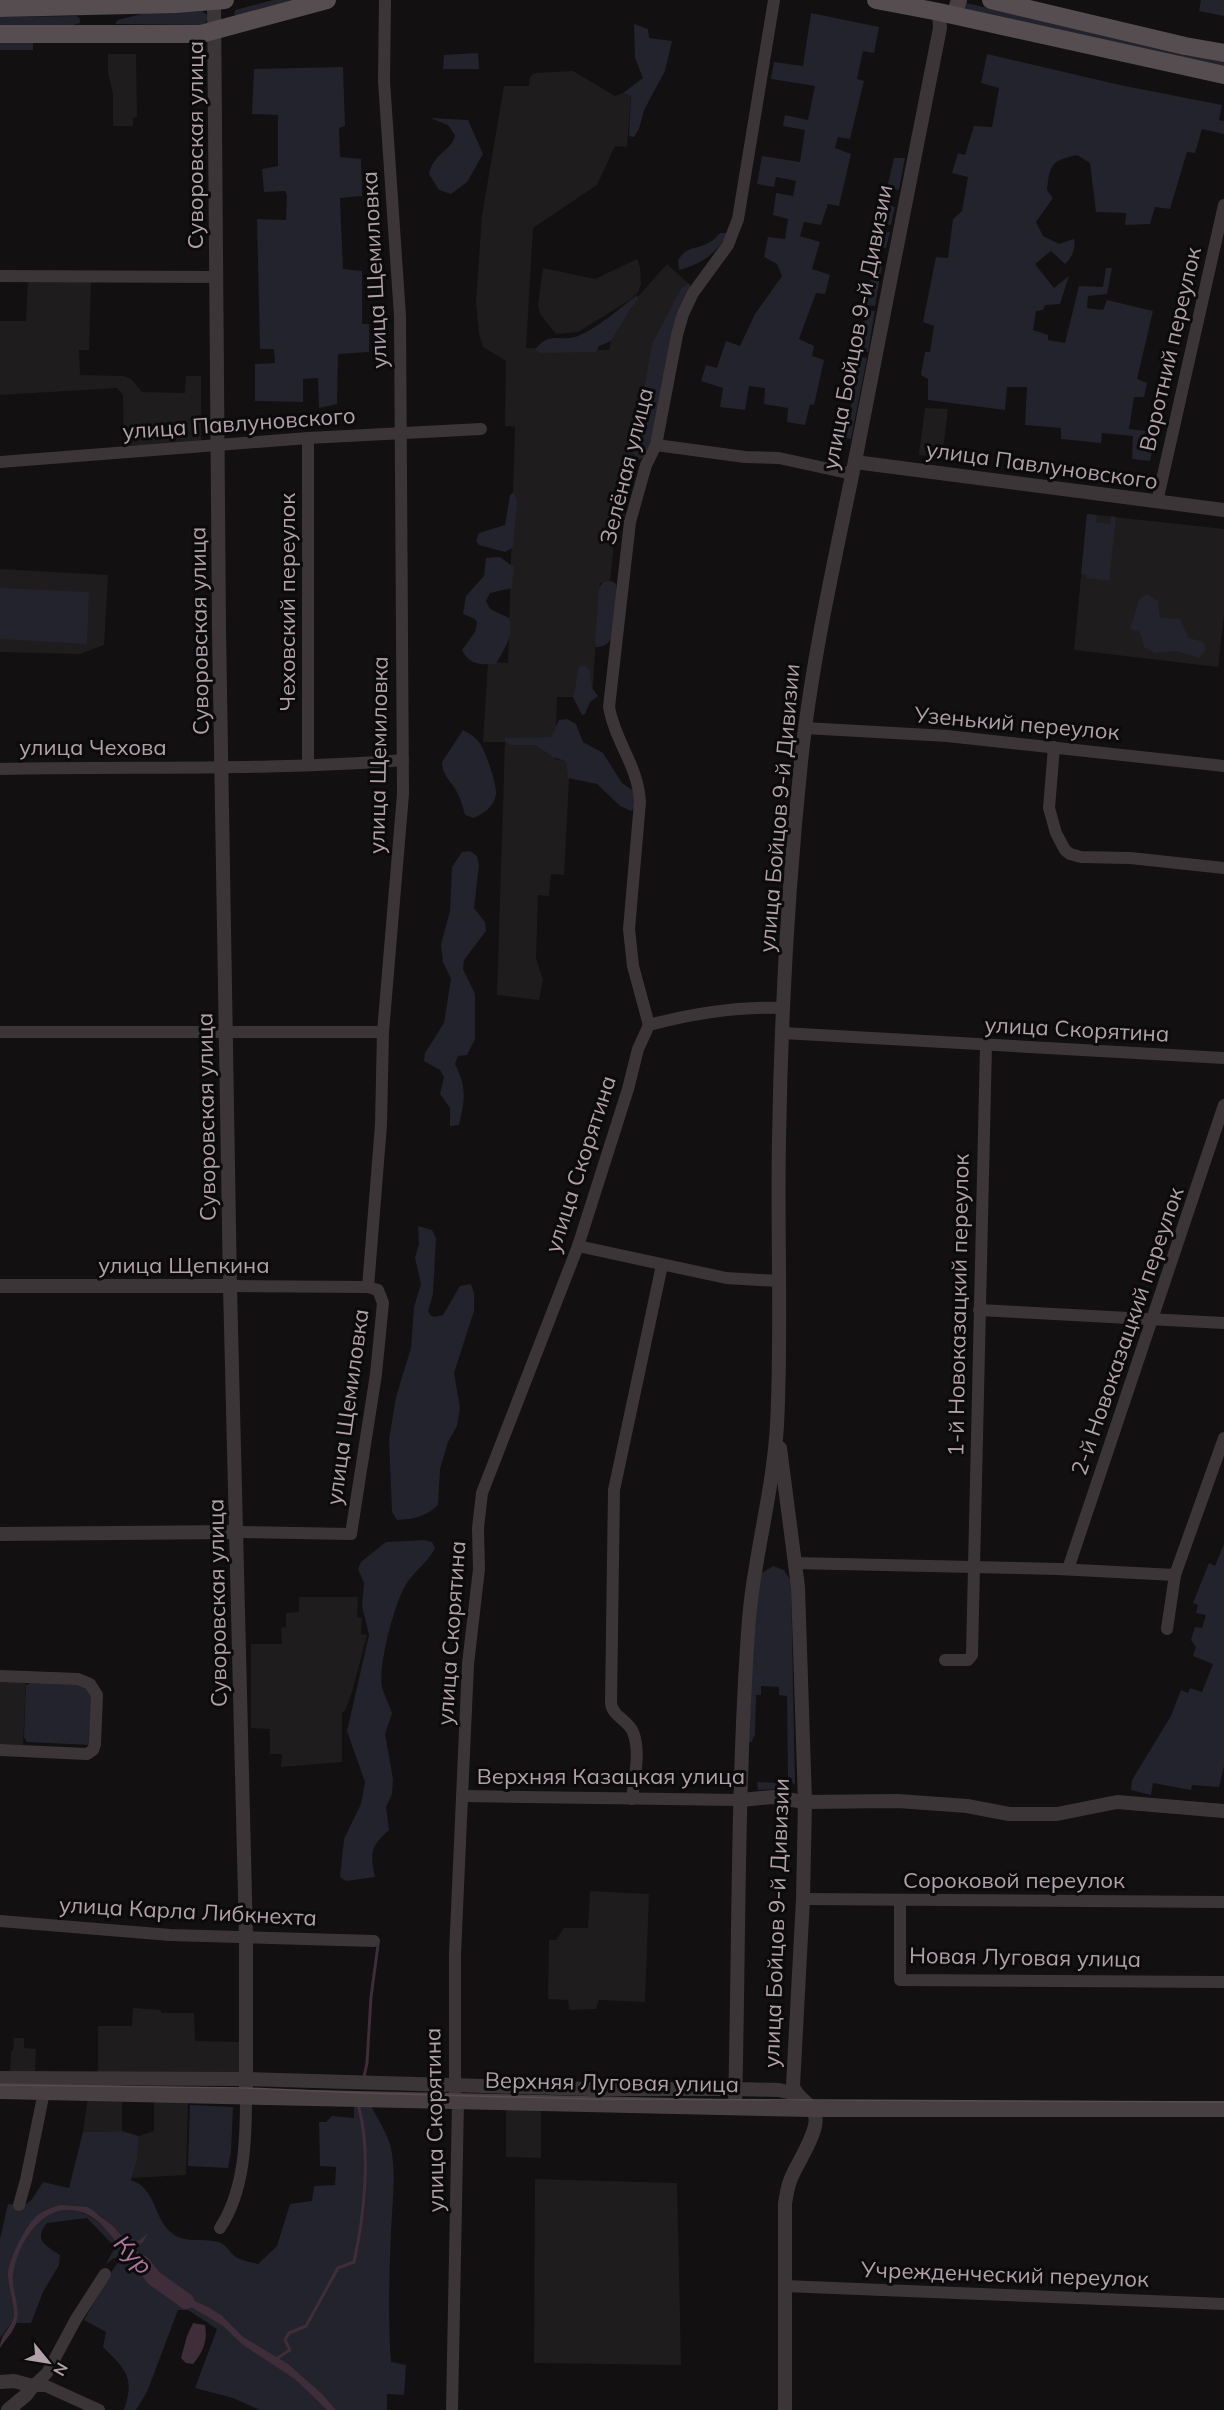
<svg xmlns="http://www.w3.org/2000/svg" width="1224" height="2410" font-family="Mulish,sans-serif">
	<rect width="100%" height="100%" fill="#121010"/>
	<g fill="#1f1c1d">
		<path d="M108,54H136L137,117L133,118V126H113V94L108,73Z"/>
		<path d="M573,71L615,96L623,93L631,96L627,147L615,146L597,185L533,228L526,348L609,350L613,332L627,309L667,264L688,283L654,348L636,437L624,521H616L610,583H600L592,697H557L555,759L570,762L564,875L551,874L549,896L538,895L536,958L543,980L539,1000L497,995L505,742H483L488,662L508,663L515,427L505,426L506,361L483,347L479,334L476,303L482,215L504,86H529L530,77L534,73Z"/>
		<path d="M637,259L640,267L641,284L638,292L630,300L578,332L556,334L540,314L538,305L543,268L595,279Z"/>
		<path d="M28,280H91L89,350H79L80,375L123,376L131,379L142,392L185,393L186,376H201V442L124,446L123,395L117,388L0,395V321H26Z"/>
		<path d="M925,408L948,409L942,458L919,455Z"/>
		<path d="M1087,514L1224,529V615L1218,667L1074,650Z"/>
		<path d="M0,569L108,575L104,645L80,654L0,652Z"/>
		<path d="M299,1597H358L357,1617L362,1618L361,1634L367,1635L352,1692L345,1711L342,1712V1762L281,1767L282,1754H270V1729L251,1728V1644H282L281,1628L286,1627V1613L299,1612Z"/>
		<path d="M0,1680L26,1681L23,1745L0,1744Z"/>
		<path d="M590,1891L649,1894L645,2002L599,2000L596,2009L569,2010L568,2000L548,1999L549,1940H556L564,1928H588Z"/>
		<path d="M133,2008L161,2010V2013H194L195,2041L240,2042V2074H98V2026H132Z"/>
		<path d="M14,2038H24V2048L36,2049L35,2074H10L11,2051H13Z"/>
		<path d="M88,2097H122V2131L83,2132Z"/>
		<path d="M154,2098L188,2099L186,2175L132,2178L137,2161L139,2136L154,2131Z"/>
		<path d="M506,2106L541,2108V2158L506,2157Z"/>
		<path d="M535,2179L677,2183L681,2365L534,2363Z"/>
	</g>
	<g fill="#22232c" fill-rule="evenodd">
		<path d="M273,0H298L237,16L234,14L235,10Z"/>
		<path d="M1201,0H1224V16L1199,11Z"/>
		<path d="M966,3L1224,60V66L964,10Z"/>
		<path d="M202,11L207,15L208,19L204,25H200L115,24L118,20L145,13Z"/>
		<path d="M811,13L879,27L874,53L863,51L857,79L864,81L850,139L838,137L835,148L851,154L839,206L828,204L821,225L804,222L800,236L820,242L812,269L830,275L825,294L816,293L799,339L814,346L812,356L824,360L814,405L810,404L805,425L787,422L788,408L764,404L765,388L749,386L745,410L720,407L723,388L701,381L706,365L717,368L726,341L740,346L755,314L782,276L777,264L764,257L768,237L785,239L788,219L773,215L776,193L793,196L796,181L776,177L774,187L757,184L762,156L800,162L805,130L783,126L785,115L808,120L815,86L771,79L774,62L803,66Z"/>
		<path d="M77,16L80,19V23L73,25L0,26V17Z"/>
		<path d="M634,24L648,29L649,38L672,41L665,71L644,110L639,129L634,137L629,136L631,96L623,93L643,78L635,58Z"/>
		<rect x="0" y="42" width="33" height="8"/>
		<path d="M478,53L479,69H443L444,55Z"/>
		<path d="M987,54L1120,85L1222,105L1219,120L1224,121V134L1202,129L1195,153L1187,152L1170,209L1155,207L1150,224L1125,225L1126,213L1096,212L1090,163L1077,155C1051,161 1050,164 1047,190L1053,198L1036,222L1043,236L1059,244L1074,239C1076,248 1072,258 1065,264L1051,251L1035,264L1054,288L1069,276L1060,304L1045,305L1043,310L1036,311L1033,330L1048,335V340L1065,343L1079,286L1103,287L1106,268H1112L1107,294L1088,296L1087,308L1103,310L1107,300L1153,311L1137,379L1147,383L1144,397H1134L1129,429L1146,431L1144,441L1154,443L1150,461L1132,459L1133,436L1102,433L1101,443L1061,439V428L1025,425L1027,387H1007L1005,410L928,400V379L921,375L925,352H930L934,326L923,322L936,257L948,258L953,219L962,211L968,177L952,173L958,153L965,155L974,126L992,127L999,88L981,83Z"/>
		<path d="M343,67L345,126L339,128L340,157L361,159L362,196L340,198L343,269L362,271V324H369V352L338,354L337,404L319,408L318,378L303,379V402L255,401V364L275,363L274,349H260L257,219L286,220L287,195L285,191L264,192L262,169L278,166V115L252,114L254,69Z"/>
		<path d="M430,118L468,120L483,154L467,182L451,194L439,190L429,174C434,152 453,150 455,135L448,125Z"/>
		<path d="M894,158H905L899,190L887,188Z"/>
		<path d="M885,205L895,207L891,225L881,223Z"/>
		<path d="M879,230L890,232L886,248L876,246Z"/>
		<path d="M720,233H728C717,253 702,264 679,270L678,260C688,245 696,250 708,243C713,241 717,236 720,233Z"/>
		<path d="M874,258L883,260L875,306L867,305Z"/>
		<path d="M689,283L691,288L650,445L643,458L638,460L633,453L652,344L681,289Z"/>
		<path d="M637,295L638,299L630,309L611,341L599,346L596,352L540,353L535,350C549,330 560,343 578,336C599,327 619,309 637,295Z"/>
		<path d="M866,310L875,311L868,352L860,351Z"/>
		<path d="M860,357L867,358L851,439L845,438Z"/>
		<path d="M514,492L517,501L513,547L505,552L479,545L476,541L479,533L505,525L510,495Z"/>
		<path d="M1087,514L1097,515L1096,522L1110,524L1111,516L1116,517L1109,581L1086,578L1087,575L1081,574Z"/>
		<path d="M500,557L514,567L512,588L490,593L486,601L490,609L509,618C515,635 504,649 496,664C481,665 469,665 462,650L475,632L477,623L475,619L463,614L466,596L484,576L486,558Z"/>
		<path d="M612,581L616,584L617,591C616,607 620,649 596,647L595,643L599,588L603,582Z"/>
		<path d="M0,588L89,592L87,644L0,639Z"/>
		<path d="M1147,594L1158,601L1160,618L1180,619L1189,638L1203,642L1206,649L1199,658L1177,651L1155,653L1144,647L1140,632L1130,629L1139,600Z"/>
		<path d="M585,666L590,670L592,688L598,696L590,702L585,714L582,715L573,697C577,687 575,677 579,667Z"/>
		<path d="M567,719L576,724L583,742L603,753L622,783L634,791L636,806L631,811L620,806L597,784L568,778L566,762L562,760L553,757L536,745H510L505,741V738L551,737L559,720Z"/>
		<path d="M463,730C468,733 474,736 478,741C485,748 497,785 496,794C495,806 483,814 474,818L465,815C463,808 461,799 457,792C452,782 442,776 442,762Z"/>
		<path d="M470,851L477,856L479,865L474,908L485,922L486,931L464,960L463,969L475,994V1039L467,1055L458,1056L455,1064C467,1088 465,1099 459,1125L450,1126V1108L440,1094L444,1077L440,1070L424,1061L425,1053L444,1023L451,979L443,962L441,944L450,911L452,867L462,852Z"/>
		<path d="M418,1226L432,1230L436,1238L433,1294L428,1311L430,1315L434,1317L443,1315L460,1286L471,1284L474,1293V1311L454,1373L460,1408L457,1426L448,1442L440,1469L438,1505C426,1517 413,1519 397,1520L392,1512L389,1440L396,1397L411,1348L414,1307L421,1284L415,1258L419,1244Z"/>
		<path d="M423,1540L432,1542L435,1548C426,1565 413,1571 404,1588C394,1606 378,1666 382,1687C384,1695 389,1704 392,1713L385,1734L393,1779L392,1794L386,1807L389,1830C370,1847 370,1853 375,1877L346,1881L340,1877L344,1839L361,1804L365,1782L347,1731L369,1635L362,1606L364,1583L358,1569L361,1562L386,1542Z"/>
		<path d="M1224,1544V1766L1219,1787L1192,1785L1191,1790L1153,1783L1151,1795L1131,1790L1132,1780L1171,1716L1181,1690L1188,1693L1190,1688L1202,1692L1213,1664L1193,1656L1196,1647L1191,1640L1195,1627L1202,1628L1206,1615L1196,1613L1198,1605L1193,1603L1209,1563L1215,1566Z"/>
		<path d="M773,1566L784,1570L791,1581L795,1785L788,1779L787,1696L779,1695V1687L761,1686V1695H756L755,1736L753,1737L752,1742H749L748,1783H746L749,1695L760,1574Z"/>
		<path d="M33,1682L83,1684L92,1694L90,1745L27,1742L24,1737L26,1685Z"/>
		<path d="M757,1782L785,1783L789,1789L758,1790Z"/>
		<path d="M354,2103H370C377,2120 390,2135 392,2154C396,2180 392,2206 391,2232C389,2276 388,2319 391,2362L406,2365L404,2395L387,2394V2410H260L233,2398L195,2388L217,2329L188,2310H178L147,2392L136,2410H124C135,2377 126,2370 103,2347L106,2332L84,2320L115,2266L124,2257L114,2258L106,2264L115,2247L87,2218L47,2223C33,2240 46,2246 60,2255L59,2265L43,2292L31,2323H16L17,2318L14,2315L12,2322L0,2338V2239L8,2204C33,2207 30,2201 43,2182L69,2188L83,2132L122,2131L139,2136L137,2161L131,2180C157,2189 153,2219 173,2234C184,2243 205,2238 218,2242C227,2244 229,2253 236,2257C242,2261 251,2262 258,2264L277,2246L290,2204L312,2201L314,2186L335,2185L336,2167L320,2166L319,2122H326L332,2116L354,2118ZM80,2212L98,2214L112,2225L123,2237L125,2253C114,2235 100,2219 80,2212Z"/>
		<path d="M190,2105L233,2107L231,2152L228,2168L188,2166Z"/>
	</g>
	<g fill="#3f2d3a">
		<path d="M60,2205L88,2207L112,2225L123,2237L139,2241L148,2233L143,2242L135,2248L148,2266L181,2288L190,2299L208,2307L221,2315L243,2337L288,2364L322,2394L336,2410H327L295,2379L243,2345L222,2325L184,2303L154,2278L145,2274L100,2223C57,2187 20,2231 13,2274C11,2289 20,2304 17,2320C15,2330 6,2339 0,2348C0,2333 13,2328 14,2314C14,2301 9,2289 8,2276C7,2262 27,2222 39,2214C45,2210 53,2207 60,2205Z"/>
		<path d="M193,2323L205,2325C208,2341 203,2352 193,2364L186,2363L181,2358L187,2336Z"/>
	</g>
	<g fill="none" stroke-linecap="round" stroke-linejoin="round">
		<g stroke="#3f2d3a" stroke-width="3">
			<path d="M364,2077L367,2063L371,1997L378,1945"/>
			<path d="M276,2359L290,2350L285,2340L289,2333L306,2326L338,2268L354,2262C364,2217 371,2153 359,2108"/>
		</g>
		<path stroke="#3f2d3a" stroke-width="16" d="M142,2263L154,2278L186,2301"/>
		<g stroke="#3c3538" stroke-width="12">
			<path d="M0,276L217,277"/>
			<path d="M656,445L745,457L779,458L852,474"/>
			<path d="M0,462L308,438L481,429"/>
			<path d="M1157,502L1224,205"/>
			<path d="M805,728L947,736L1224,766"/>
			<path d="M1054,747L1049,808L1056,833L1065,850L1070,854L1081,857L1130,858L1224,868"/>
			<path d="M308,765V438"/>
			<path d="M0,769C134,766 269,771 403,760"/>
			<path d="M649,1025L633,966L629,929L640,802C638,765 615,742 609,707L630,522L646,465L656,445L677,335L683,314L693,293L728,245L738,219L774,0"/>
			<path d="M0,1032H383"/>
			<path d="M783,1033L1224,1058"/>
			<path d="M578,1246L726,1278L778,1281"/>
			<path d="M230,1286L368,1287L378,1290L383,1303L376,1374L351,1534L237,1532"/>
			<path d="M368,1287L381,1125L383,1032L403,794L400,316L384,81L385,0"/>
			<path d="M979,1310L1224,1323"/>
			<path d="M794,1563L1058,1569L1175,1575"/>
			<path d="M1068,1569L1224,1105"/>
			<path d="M1167,1629L1175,1575L1224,1438"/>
			<path d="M945,1660H968L972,1655L986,1045"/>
			<path d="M0,1676L78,1679L90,1684L97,1695L95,1744L93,1750L87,1754L0,1750"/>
			<path d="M462,1796L741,1800"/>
			<path d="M632,1799C634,1779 641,1752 633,1732C628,1720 612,1716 611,1703L614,1490L662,1265"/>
			<path d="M803,1899L1224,1902"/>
			<path d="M900,1900V1980L1224,1982"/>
			<path d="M0,1921L170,1935L374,1941"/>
			<path d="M19,2205L26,2180L44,2092"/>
			<path d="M220,2228C245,2190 246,2140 246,2095"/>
			<path d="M785,2286L1224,2304"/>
			<path d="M33,2386L47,2373L76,2319L105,2274"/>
			<path d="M33,2386H46L99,2410"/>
			<path d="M452,2410L458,2102L455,2096V1954L468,1664L479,1569L478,1528L482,1493L578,1246L628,1089L638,1049L649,1025C694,1013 738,1006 784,1008"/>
		</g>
		<g stroke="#3c3538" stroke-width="14">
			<path d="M214,0L219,629L230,1286L246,1937V2095"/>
			<path d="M855,462L1224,510"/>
			<path d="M0,1286H230"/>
			<path d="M780,1448L798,1587L805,1802L803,1899L793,2086C797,2099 812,2103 815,2116C820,2131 795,2166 790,2181C787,2189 786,2197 785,2204V2410"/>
			<path d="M0,1534L237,1532"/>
			<path d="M741,1800L773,1797L805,1802L898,1801L967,1806L1009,1814H1057L1117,1802L1224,1811"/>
			<path d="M0,2078L247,2079L590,2089H735L779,2090L796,2094"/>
			<path d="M735,2107C739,1949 737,1791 748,1633C752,1563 773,1495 777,1425C782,1330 777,1235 779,1140C781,1015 788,887 801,762C812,657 836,555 857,451C885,310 911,169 940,28L939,12"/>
			<path d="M0,2382L14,2381L33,2386L26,2395L8,2410"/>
		</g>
		<g stroke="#473f42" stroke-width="16">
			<path d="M954,15L959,0"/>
			<path d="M0,2091L812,2109H1224"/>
		</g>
		<g stroke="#564d50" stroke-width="18">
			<path d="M876,0L939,12L1224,75"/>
			<path d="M991,0L1185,46L1224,53"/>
			<path d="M0,8L175,4L225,0"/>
			<path d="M0,34H201L327,0"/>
		</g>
		<path stroke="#564d51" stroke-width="1.5" d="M0,2085L246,2088L362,2093L590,2099L1224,2102"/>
	</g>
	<g text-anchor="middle" stroke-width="6" stroke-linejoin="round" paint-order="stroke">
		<g font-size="22" fill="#b3a1aa" stroke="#0c0b0b">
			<text transform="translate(195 145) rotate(-90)" y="8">Суворовская улица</text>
			<text transform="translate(374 270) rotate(-93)" y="8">улица Щемиловка</text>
			<text transform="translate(857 327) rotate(-79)" y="8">улица Бойцов 9-й Дивизии</text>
			<text transform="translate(1170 349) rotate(-77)" y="8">Воротний переулок</text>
			<text transform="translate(239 423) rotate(-4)" y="8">улица Павлуновского</text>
			<text transform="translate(1042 465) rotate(8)" y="8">улица Павлуновского</text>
			<text transform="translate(626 466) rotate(-76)" y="8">Зелёная улица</text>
			<text transform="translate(287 602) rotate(-90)" y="8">Чеховский переулок</text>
			<text transform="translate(199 631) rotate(-91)" y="8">Суворовская улица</text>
			<text transform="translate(1017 723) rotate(5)" y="8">Узенький переулок</text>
			<text x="93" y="755">улица Чехова</text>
			<text transform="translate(378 755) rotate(-89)" y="8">улица Щемиловка</text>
			<text transform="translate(779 808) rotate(-85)" y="8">улица Бойцов 9-й Дивизии</text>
			<text transform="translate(1077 1029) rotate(3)" y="8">улица Скорятина</text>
			<text transform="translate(206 1117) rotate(-91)" y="8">Суворовская улица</text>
			<text transform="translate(580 1164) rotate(-72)" y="8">улица Скорятина</text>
			<text x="184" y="1273">улица Щепкина</text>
			<text transform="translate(958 1305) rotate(-89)" y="8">1-й Новоказацкий переулок</text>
			<text transform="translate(1127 1331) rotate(-71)" y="8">2-й Новоказацкий переулок</text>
			<text transform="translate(347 1407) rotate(-82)" y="8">улица Щемиловка</text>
			<text transform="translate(217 1603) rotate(-91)" y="8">Суворовская улица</text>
			<text transform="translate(451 1633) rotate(-86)" y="8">улица Скорятина</text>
			<text x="611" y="1784">Верхняя Казацкая улица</text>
			<text x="1014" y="1888">Сороковой переулок</text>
			<text transform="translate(188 1911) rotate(3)" y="8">улица Карла Либкнехта</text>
			<text transform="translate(776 1923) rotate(-88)" y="8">улица Бойцов 9-й Дивизии</text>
			<text transform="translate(1025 1957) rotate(1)" y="8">Новая Луговая улица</text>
			<text transform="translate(612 2082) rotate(1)" y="8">Верхняя Луговая улица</text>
			<text transform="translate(434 2120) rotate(-91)" y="8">улица Скорятина</text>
			<text transform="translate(1005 2274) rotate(2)" y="8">Учрежденческий переулок</text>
		</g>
		<g font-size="24" font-style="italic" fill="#af779f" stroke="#0c0b0b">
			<text transform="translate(133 2255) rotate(47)" y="8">Кур</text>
		</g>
	</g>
	<g transform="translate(48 2362) rotate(120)" stroke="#0c0b0b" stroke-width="4.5" paint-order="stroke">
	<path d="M0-4.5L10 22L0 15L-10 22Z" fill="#b3a1aa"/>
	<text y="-9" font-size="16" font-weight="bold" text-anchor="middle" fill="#b3a1aa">N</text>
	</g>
</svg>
